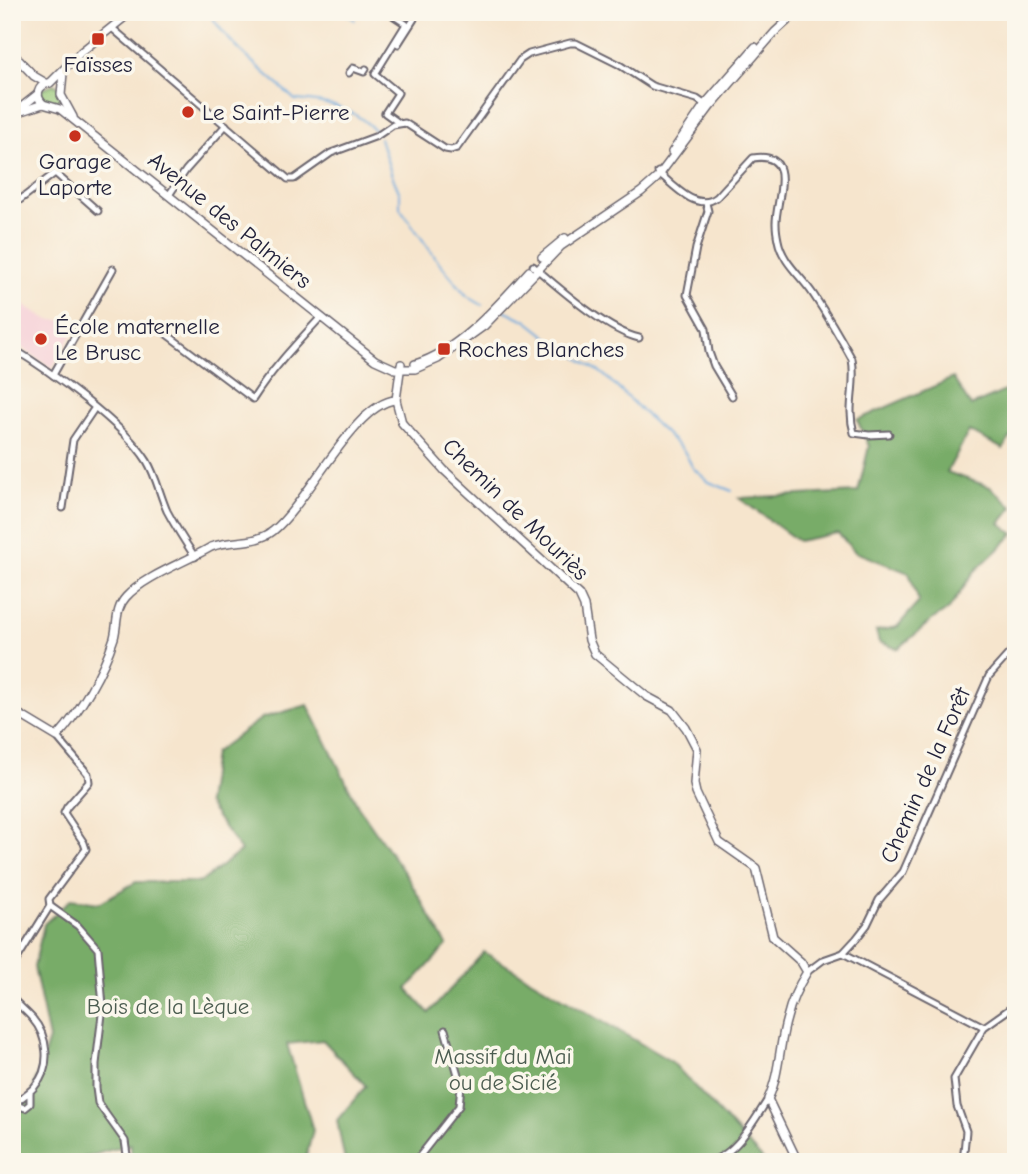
<svg xmlns="http://www.w3.org/2000/svg" width="1028" height="1174" font-family="'Comic Neue',sans-serif">
	<rect width="100%" height="100%" fill="#fbf7ec"/>
	<filter id="ink" filterUnits="userSpaceOnUse"><feTurbulence type="fractalNoise" baseFrequency=".0143" numOctaves="2"/><feDisplacementMap in="SourceGraphic" scale="14" xChannelSelector="R" yChannelSelector="G"/><feConvolveMatrix kernelMatrix="1 2 1 2 8 2 1 2 1" color-interpolation-filters="sRGB"/></filter>
	<filter id="wash" filterUnits="userSpaceOnUse"><feTurbulence type="fractalNoise" baseFrequency=".00686" numOctaves="4" result="noise"/><feDisplacementMap in="SourceGraphic" scale="28" xChannelSelector="R" yChannelSelector="G"/><feGaussianBlur stdDeviation="1.57" result="paint"/><feColorMatrix in="noise" values="0 0 0 0 0 0 0 0 0 0 0 0 0 0 0 0 0 1.4 0 .05"/><feComposite in="paint" operator="in"/></filter>
	<g filter="url(#wash)">
		<rect width="100%" height="100%" fill="#f6e5cd"/>
		<path fill="#f6cfd7" d="M12,298L49,320H61L76,328L52,368L12,341Z"/>
		<path fill="#96c777" stroke="#5c7459" stroke-width="2" d="M53,84L59,87L60,99L56,104L45,105L39,90Z"/>
		<g fill="#78ac68" stroke="#4d6752" stroke-width="2">
			<path d="M953,378L971,406L1016,386V429L1003,449L969,431L947,472L990,487L1013,507L1000,523L1014,534L974,572L949,609L933,619L898,649L879,642L876,631L897,627L919,602L909,573L855,552L838,533L798,541L739,498L858,492L869,446L857,420Z"/>
			<path d="M308,705L358,806L408,878L447,945L407,989L429,1013L484,952L672,1062L765,1162H345L337,1120L366,1086L323,1040L287,1044L313,1130L305,1162H131V1144L69,1162H12V1104L29,1102L49,1039L34,967L44,924L71,899L99,903L136,882H201L241,851L207,803L214,753L262,718Z"/>
		</g>
		<g fill="none" stroke-linecap="round" stroke-linejoin="round">
			<g stroke="#6ba9dd" stroke-width="2">
				<path d="M209,12C230,48 265,71 295,100C325,101 357,109 377,133"/>
				<path d="M344,12L355,20"/>
				<path d="M380,138L391,173L400,194V208L437,260L467,296L482,305"/>
				<path d="M504,310L527,321L555,343L603,374L684,451L693,468L709,482L732,491"/>
			</g>
		</g>
	</g>
	<g filter="url(#ink)">
		<g fill="none" stroke-linecap="round" stroke-linejoin="round">
			<g stroke="#6c666e" stroke-width="9">
				<g id="street">
					<path d="M394,16L406,24L375,74L398,93L385,113L399,123"/>
					<path d="M112,28L288,179H294L331,153L377,136L393,125L405,123L445,149L451,150L457,148L520,60L529,54L570,43H576L618,64L652,86L697,99L707,106"/>
					<path d="M398,44L414,19"/>
					<path d="M349,73L353,68L364,72L366,69"/>
					<path d="M658,172C673,185 697,213 717,197L753,158C799,151 775,202 776,224C776,229 777,235 778,240C782,262 801,276 813,294C827,315 840,337 852,359C857,385 846,406 854,433L869,435L889,434"/>
					<path d="M169,195L186,170L226,125"/>
					<path d="M706,203L708,211L696,248L687,295L706,329L709,352L714,366L732,396"/>
					<path d="M12,206L55,173L98,211"/>
					<path d="M533,266C559,288 607,331 639,338"/>
					<path d="M165,333L253,399C272,369 297,343 321,317"/>
					<path d="M12,348C50,371 124,424 147,461C156,476 160,495 167,511C175,526 185,542 195,557"/>
					<path d="M53,375L113,269"/>
					<path d="M63,508L73,440L94,409"/>
					<path d="M57,737L88,774L89,782L67,807L64,813L84,843L86,849L49,899L50,906L78,926L98,949L103,1006L96,1064V1088L98,1103L125,1141L128,1162"/>
					<path d="M843,953L984,1027"/>
					<path d="M12,967L50,906"/>
					<path d="M807,972L823,960L843,953L856,939L867,925L879,900L903,872L989,676L1016,646"/>
					<path d="M12,998C18,1005 26,1011 32,1018C48,1036 52,1067 35,1086C31,1092 24,1095 18,1101L19,1106L25,1108L30,1104V1091"/>
					<path d="M415,1162L459,1106L461,1085L445,1030"/>
					<path d="M667,1162L672,1159L688,1162"/>
					<path d="M703,1162C733,1161 753,1122 768,1099"/>
					<path d="M963,1162L966,1131L957,1106L954,1079L984,1027L1008,1010L1016,1007"/>
				</g>
			</g>
			<g stroke="#6c666e" stroke-width="10">
				<g id="secondary">
					<path d="M12,53L34,76L46,83"/>
					<path d="M63,73L61,95L73,117"/>
					<path d="M50,83L81,52L131,12"/>
					<path d="M43,104C35,96 37,86 49,83"/>
					<path d="M19,109L38,94"/>
					<path d="M13,114L43,104L60,109L375,360L395,369H415L438,359L484,326L561,246L641,192L657,178L710,107L775,32L797,12"/>
					<path d="M672,152L705,104L755,47"/>
					<path d="M542,257L565,238"/>
					<path d="M401,364L396,400L402,423L444,470L579,595L584,606L589,640L595,654L646,696L672,710L686,728L697,749L694,784L696,793L719,842L756,868L773,937L801,962L807,972C798,986 791,1001 787,1018C779,1044 780,1074 768,1099L798,1162"/>
					<path d="M415,364C458,352 500,303 529,271"/>
					<path d="M12,710L57,737C81,710 103,672 114,638C118,623 115,609 126,597C145,576 186,562 211,547C231,539 255,545 273,531C308,503 355,402 396,400"/>
				</g>
			</g>
			<use href="#street" stroke="#fff" stroke-width="5"/>
			<use href="#secondary" stroke="#fff" stroke-width="7"/>
		</g>
	</g>
	<g fill="#c8321e" stroke="#fbf7ec" stroke-width="2.5">
		<rect x="91" y="32" width="14" height="14" rx="3.5"/>
		<circle cx="188" cy="112" r="7"/>
		<circle cx="75" cy="136" r="7"/>
		<circle cx="41" cy="339" r="7"/>
		<rect x="437" y="342" width="14" height="14" rx="3.5"/>
	</g>
	<g text-anchor="middle" stroke-width="7" stroke-linejoin="round" paint-order="stroke">
		<g font-size="23" fill="#22223b" stroke="#fbf7ec" text-anchor="start">
			<text x="98" y="72" text-anchor="middle">Faïsses</text>
			<text x="202" y="120">Le Saint-Pierre</text>
			<text x="75" y="169" text-anchor="middle">Garage<tspan x="75" dy="26">Laporte</tspan></text>
			<text x="55" y="334">École maternelle<tspan x="55" dy="26">Le Brusc</tspan></text>
			<text x="458" y="357">Roches Blanches</text>
		</g>
		<g font-size="23" fill="#22223b" stroke="#fbf7ec">
			<text transform="translate(230 220) rotate(39)" y="8">Avenue des Palmiers</text>
			<text transform="translate(516 509) rotate(44)" y="8">Chemin de Mouriès</text>
			<text transform="translate(925 775) rotate(-66)" y="8">Chemin de la Forêt</text>
		</g>
		<g font-size="23" fill="#4b5c50" stroke="#fbf7ec">
			<text x="168" y="1014">Bois de la Lèque</text>
			<text x="503" y="1064">Massif du Mai<tspan x="503" dy="26">ou de Sicié</tspan></text>
		</g>
	</g>
	<rect width="1028" height="1174" fill="none" stroke="#fbf7ec" stroke-width="42"/>
</svg>
